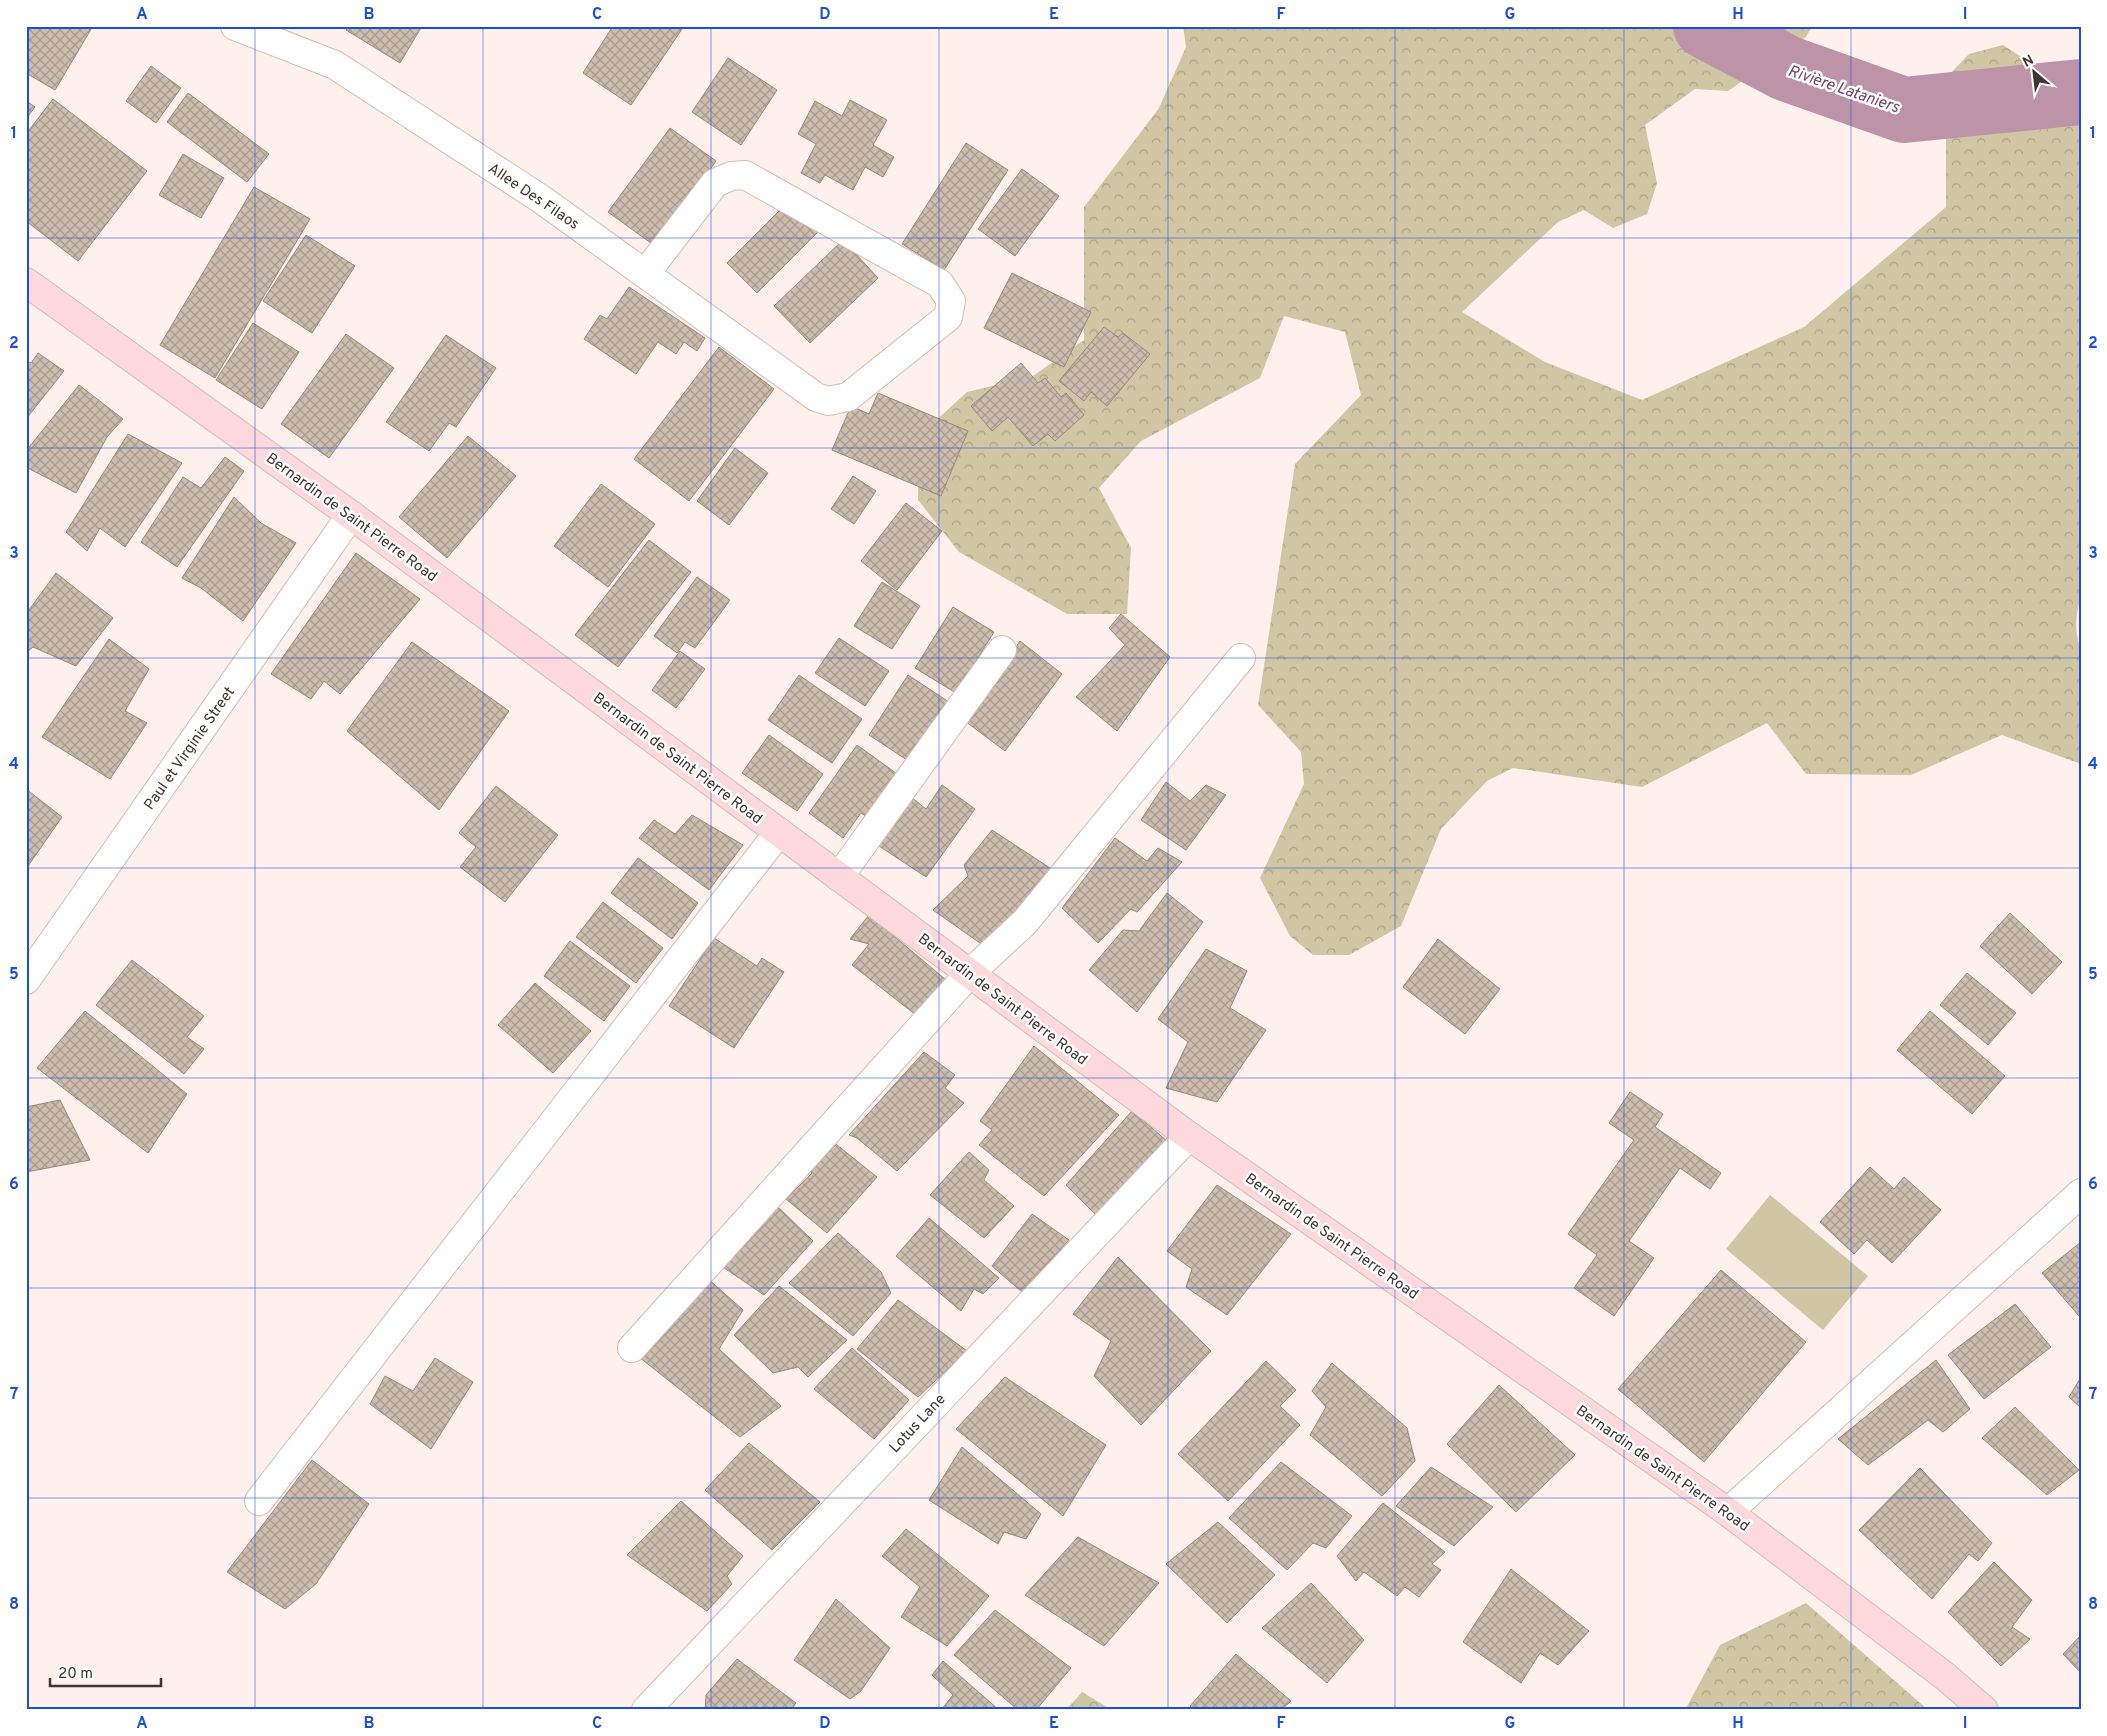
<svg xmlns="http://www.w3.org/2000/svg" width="2107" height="1736" font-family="Overpass,sans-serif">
	<defs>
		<pattern id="forest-crowns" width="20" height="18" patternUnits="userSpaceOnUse" patternTransform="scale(1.25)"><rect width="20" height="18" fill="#d1c6a3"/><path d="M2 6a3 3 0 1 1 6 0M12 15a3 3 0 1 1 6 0" fill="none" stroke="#aba285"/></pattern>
		<pattern id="building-cross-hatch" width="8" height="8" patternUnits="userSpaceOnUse" patternTransform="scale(1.25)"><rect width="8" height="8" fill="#ccbdae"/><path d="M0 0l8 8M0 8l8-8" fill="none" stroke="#a79a8e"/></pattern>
	</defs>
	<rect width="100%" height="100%" fill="#fef0ec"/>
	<g fill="url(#forest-crowns)">
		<path d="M1183,26H1812L1806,37L1728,91L1695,89L1645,125L1657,183L1647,214L1613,228L1584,210L1558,222L1462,312L1545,362L1642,400L1804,327L1946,207V78L1969,54L2003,45L2057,80L2081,87V599C2075,613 2074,634 2081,648V764L2002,735L1911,775L1806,774L1767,723L1642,787L1513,768L1487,781L1441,829L1401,926L1349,955H1313L1290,936L1260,878L1304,784L1301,752L1258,705L1295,464L1361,395L1345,332L1284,316L1260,378L1141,441L1099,488L1131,548L1127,614H1067L959,552L918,500L919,436L967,392L1033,376L1084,340V207L1159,108L1186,47Z"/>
		<path d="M1806,1603L1928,1710H1685L1720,1645Z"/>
		<path d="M1082,1692L1112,1710H1066Z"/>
	</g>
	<path fill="#d1c6a3" d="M1770,1195L1868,1276L1823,1330L1726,1249Z"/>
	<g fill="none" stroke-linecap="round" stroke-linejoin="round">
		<path stroke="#bd93a8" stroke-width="66" d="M1706,26L1786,68L1904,110L2081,92"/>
	</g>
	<g fill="url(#building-cross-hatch)" stroke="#97897b">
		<path d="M26,26H93L55,90L26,73Z"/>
		<path d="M349,26H422L400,63L346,30Z"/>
		<path d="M613,26H684L631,105L583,73Z"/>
		<path d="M728,58L777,90L741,145L692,112Z"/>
		<path d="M151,66L181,88L156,123L126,101Z"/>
		<path d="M188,93L269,154L247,182L167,122Z"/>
		<path d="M53,99L147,171L78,261L26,221V134Z"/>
		<path d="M850,100L887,120L873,145L894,157L883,177L865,167L853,190L825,175L820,183L801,173L816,144L798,134L815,101L842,116Z"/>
		<path d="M26,101L35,107L26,119Z"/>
		<path d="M670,128L716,161L655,246L608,212Z"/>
		<path d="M966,143L1008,170L944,270L902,244Z"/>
		<path d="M183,154L224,178L201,218L159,195Z"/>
		<path d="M1022,169L1059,196L1015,256L978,229Z"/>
		<path d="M254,187L310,219L215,378L160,345Z"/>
		<path d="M788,202L818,232L757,293L727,263Z"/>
		<path d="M306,235L355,266L312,333L263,301Z"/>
		<path d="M843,240L878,278L810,343L774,306Z"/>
		<path d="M1012,273L1091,312L1064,367L984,328Z"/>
		<path d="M629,287L705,338L697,351L684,342L676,354L658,342L636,374L584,339L600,315L607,319Z"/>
		<path d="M253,323L299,352L262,409L216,380Z"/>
		<path d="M1104,327L1118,337L1123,333L1150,354L1107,406L1091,392L1084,401L1059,381Z"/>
		<path d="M346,334L394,368L329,458L281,424Z"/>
		<path d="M446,335L496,368L456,427L449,423L429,451L386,422Z"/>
		<path d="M719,347L774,389L689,501L634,459Z"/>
		<path d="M38,353L64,371L26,419V361L31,363Z"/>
		<path d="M1021,363L1038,383L1045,378L1061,397L1066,393L1084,415L1055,441L1048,434L1033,446L1008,417L992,431L971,406Z"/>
		<path d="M79,385L123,419L107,437L76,493L26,467V451Z"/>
		<path d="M878,393L968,431L941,496L832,450L851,406L869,414Z"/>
		<path d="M128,434L182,463L125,547L100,528L87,551L66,532Z"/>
		<path d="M468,436L516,476L447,558L399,517Z"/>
		<path d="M735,448L768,473L729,525L697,501Z"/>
		<path d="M225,457L244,471L177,567L141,542L183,477L201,488Z"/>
		<path d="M853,476L876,491L854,524L831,509Z"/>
		<path d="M601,484L655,524L608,587L554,546Z"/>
		<path d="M234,497L261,523L296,543L243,621L201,588L182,578Z"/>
		<path d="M906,503L942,531L897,590L861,561Z"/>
		<path d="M649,540L691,572L618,667L575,635Z"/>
		<path d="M356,553L420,599L340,694L324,681L311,699L271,674Z"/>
		<path d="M56,573L113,618L76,666L33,647L26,653V614Z"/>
		<path d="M697,577L730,600L695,648L685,642L677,653L654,636Z"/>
		<path d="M882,582L920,606L892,649L854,626Z"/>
		<path d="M953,607L994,632L956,693L915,668Z"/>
		<path d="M1121,614L1170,657L1117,731L1076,697L1125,645L1109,628Z"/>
		<path d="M839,638L889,671L865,706L815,673Z"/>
		<path d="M109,639L149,669L125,711L147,723L110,779L42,737Z"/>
		<path d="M1020,641L1062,674L1005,751L965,721Z"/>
		<path d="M412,642L509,711L439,810L347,731Z"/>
		<path d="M680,651L705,669L676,708L652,690Z"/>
		<path d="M799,675L862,719L832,763L768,720Z"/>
		<path d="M908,675L949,702L910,762L869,735Z"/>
		<path d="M769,735L823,774L797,811L742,773Z"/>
		<path d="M857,745L900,776L870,819L861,813L843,838L809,813Z"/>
		<path d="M1166,782L1190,801L1206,785L1226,795L1186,850L1141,820Z"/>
		<path d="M942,785L975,809L926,877L876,844L910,796L926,809Z"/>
		<path d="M496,786L558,835L505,902L460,867L476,847L459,833Z"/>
		<path d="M26,789L62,817L26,869Z"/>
		<path d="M692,815L743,845L709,890L639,838L654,820L675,834Z"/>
		<path d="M992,830L1050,868L1041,889L987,948L933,910L968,876L964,865Z"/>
		<path d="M1115,838L1147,861L1158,848L1182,862L1137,912L1131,909L1098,943L1062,908Z"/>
		<path d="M638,858L698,903L672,939L611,893Z"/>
		<path d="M1167,893L1203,922L1137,1012L1089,970L1123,930L1139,931Z"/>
		<path d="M603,902L663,948L636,983L576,937Z"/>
		<path d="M2010,913L2062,962L2032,994L1980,946Z"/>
		<path d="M869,915L946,980L916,1015L852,965L869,944L850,939Z"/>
		<path d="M714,938L757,966L762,958L784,972L734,1048L669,1006Z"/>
		<path d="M1438,939L1500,989L1465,1034L1403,987Z"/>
		<path d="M570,941L630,986L604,1021L544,976Z"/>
		<path d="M1206,949L1247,971L1230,1008L1266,1030L1217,1102L1166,1088L1188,1042L1158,1019Z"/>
		<path d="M132,960L204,1016L187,1037L204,1049L184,1074L96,1005Z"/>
		<path d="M1967,973L2016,1013L1988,1045L1940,1005Z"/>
		<path d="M535,983L591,1031L553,1073L498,1025Z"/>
		<path d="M85,1011L187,1094L148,1153L37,1068Z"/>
		<path d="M1930,1011L2005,1076L1972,1114L1897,1050Z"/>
		<path d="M1034,1046L1119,1115L1044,1196L979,1145L992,1130L980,1121Z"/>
		<path d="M924,1052L955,1075L945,1088L964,1103L897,1171L857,1138L849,1135Z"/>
		<path d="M1630,1092L1663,1114L1655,1127L1721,1173L1710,1189L1680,1168L1629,1241L1654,1258L1614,1316L1574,1288L1597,1255L1568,1234L1634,1140L1609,1123Z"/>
		<path d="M60,1100L90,1160L26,1172V1107Z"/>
		<path d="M1132,1111L1167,1141L1097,1216L1066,1185Z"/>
		<path d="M832,1141L877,1177L827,1233L786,1199L812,1173L807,1168Z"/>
		<path d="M969,1152L989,1170L984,1180L1014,1206L984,1238L930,1195Z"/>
		<path d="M1870,1167L1894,1189L1904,1177L1941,1210L1892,1263L1867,1240L1854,1254L1820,1222Z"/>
		<path d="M1217,1185L1291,1234L1227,1315L1186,1287L1192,1269L1167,1251Z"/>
		<path d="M775,1204L813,1241L764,1295L723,1267Z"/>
		<path d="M1032,1214L1069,1240L1022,1292L992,1266Z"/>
		<path d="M929,1218L999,1278L983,1294L974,1289L961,1311L896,1256Z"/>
		<path d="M838,1233L881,1272L891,1293L853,1336L789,1283Z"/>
		<path d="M2081,1242V1314L2079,1316L2042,1273Z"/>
		<path d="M1118,1257L1211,1351L1141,1425L1094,1376L1111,1341L1073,1314Z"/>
		<path d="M1721,1270L1806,1342L1704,1462L1618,1389Z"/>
		<path d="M706,1277L743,1310L719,1349L781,1406L740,1437L639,1357Z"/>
		<path d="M779,1286L847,1340L808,1377L798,1367L773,1373L734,1335Z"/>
		<path d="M898,1300L967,1351L918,1397L857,1349Z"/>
		<path d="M2015,1304L2051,1347L1984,1399L1948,1355Z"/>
		<path d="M852,1348L909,1400L874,1439L814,1389Z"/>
		<path d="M435,1358L473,1382L431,1449L370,1404L385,1376L413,1391Z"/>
		<path d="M1936,1360L1970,1409L1943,1432L1928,1420L1868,1465L1838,1439Z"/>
		<path d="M1266,1361L1296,1390L1280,1406L1300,1425L1228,1501L1178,1454Z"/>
		<path d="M1332,1363L1407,1428L1415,1461L1382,1496L1310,1435L1326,1407L1312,1391Z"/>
		<path d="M1005,1377L1106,1445L1063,1516L956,1429Z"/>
		<path d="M2081,1377V1408L2069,1397Z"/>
		<path d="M1499,1385L1575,1455L1516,1512L1447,1444Z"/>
		<path d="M2015,1407L2079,1470L2047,1495L1982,1438Z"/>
		<path d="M749,1443L820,1502L772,1550L705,1490Z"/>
		<path d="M962,1447L1041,1514L1026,1539L1004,1532L998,1544L929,1500Z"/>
		<path d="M312,1460L369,1504L316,1584L285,1609L227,1572Z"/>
		<path d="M1281,1462L1352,1516L1326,1548L1313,1543L1287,1570L1229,1518Z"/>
		<path d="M1431,1467L1493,1507L1454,1546L1396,1506Z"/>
		<path d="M1920,1468L1992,1543L1978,1561L1969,1554L1932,1599L1859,1530Z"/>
		<path d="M681,1501L743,1556L727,1576L732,1584L707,1611L627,1555Z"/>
		<path d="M1383,1503L1445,1552L1432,1564L1441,1570L1419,1597L1405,1587L1397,1596L1364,1572L1356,1581L1337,1556Z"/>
		<path d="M1218,1522L1275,1575L1227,1623L1166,1564Z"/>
		<path d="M906,1529L989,1596L947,1646L901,1617L920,1587L882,1556Z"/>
		<path d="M1078,1537L1159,1583L1104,1646L1025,1595Z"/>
		<path d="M1994,1562L2032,1600L2012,1627L2030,1639L2001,1666L1948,1612Z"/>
		<path d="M1511,1569L1589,1631L1558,1665L1540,1653L1521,1683L1463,1642Z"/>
		<path d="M1311,1583L1364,1640L1327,1683L1262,1628Z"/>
		<path d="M836,1599L890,1648L861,1691L850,1699L794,1660Z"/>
		<path d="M995,1610L1071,1668L1036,1710H1018L954,1655Z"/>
		<path d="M2081,1635V1673L2063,1654Z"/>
		<path d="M1236,1654L1291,1701L1281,1710H1221L1219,1708L1218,1710H1195L1190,1706Z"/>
		<path d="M737,1659L796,1703L791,1710H705L706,1695Z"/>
		<path d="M943,1661L999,1710H941L953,1695L932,1675Z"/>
	</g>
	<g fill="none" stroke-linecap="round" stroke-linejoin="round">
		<g stroke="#d3beb7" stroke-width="30">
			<g id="minor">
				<path d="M235,26L335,65L541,199L816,397L828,401L848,397L948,317L951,301L940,284L745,175L731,176L715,183L645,274"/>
				<path d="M839,877L1002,650"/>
				<path d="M26,980L351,515"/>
				<path d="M632,1348L969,974L1025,922L1241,658"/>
				<path d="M259,1501L779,832"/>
				<path d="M1728,1512L2081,1193"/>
				<path d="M646,1710L1189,1136"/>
			</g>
		</g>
		<g stroke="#d3beb7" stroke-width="30">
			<path id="secondary" d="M26,282L351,515L1189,1136L1728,1512L1946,1677L1984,1710"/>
		</g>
		<use href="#minor" stroke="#fff" stroke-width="28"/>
		<use href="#secondary" stroke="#fdd8dc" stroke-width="28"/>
	</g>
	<path fill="none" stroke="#1d4ed8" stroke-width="1" stroke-opacity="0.55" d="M255,26V1710M483,26V1710M711,26V1710M939,26V1710M1168,26V1710M1395,26V1710M1624,26V1710M1851,26V1710M26,238H2081M26,448H2081M26,658H2081M26,868H2081M26,1078H2081M26,1288H2081M26,1498H2081"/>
	<g text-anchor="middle" stroke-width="5" stroke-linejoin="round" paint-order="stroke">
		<g font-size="15" fill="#3d3532" stroke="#fff">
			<text transform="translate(534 196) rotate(34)" y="5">Allee Des Filaos</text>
			<text transform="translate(352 517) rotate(36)" y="5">Bernardin de Saint Pierre Road</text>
			<text transform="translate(189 748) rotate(-55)" y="5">Paul et Virginie Street</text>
			<text transform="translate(678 758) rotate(37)" y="5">Bernardin de Saint Pierre Road</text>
			<text transform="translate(1003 999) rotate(37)" y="5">Bernardin de Saint Pierre Road</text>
			<text transform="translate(1332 1236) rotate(35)" y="5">Bernardin de Saint Pierre Road</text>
			<text transform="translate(917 1423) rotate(-47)" y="5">Lotus Lane</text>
			<text transform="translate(1663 1468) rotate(35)" y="5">Bernardin de Saint Pierre Road</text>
		</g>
		<g font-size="16" font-style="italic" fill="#78405f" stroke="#fff">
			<text transform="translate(1844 88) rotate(19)" y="6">Rivière Lataniers</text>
		</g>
	</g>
	<rect width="2107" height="1736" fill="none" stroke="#ffffff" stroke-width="55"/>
	<g transform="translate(2034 72) rotate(332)" stroke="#ffffff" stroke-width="4" paint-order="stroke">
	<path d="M0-4L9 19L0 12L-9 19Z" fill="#3d3532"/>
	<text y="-8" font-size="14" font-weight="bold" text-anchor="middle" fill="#3d3532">N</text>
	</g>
	<path d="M50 1678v8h111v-8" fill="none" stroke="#3d3532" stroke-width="2.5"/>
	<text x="58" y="1678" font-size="15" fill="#3d3532" stroke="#ffffff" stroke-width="4" paint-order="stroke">20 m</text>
	<rect x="28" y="28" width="2052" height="1680" fill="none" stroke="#1d4ed8" stroke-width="2"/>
	<g font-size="16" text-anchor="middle" font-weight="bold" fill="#1d4ed8">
		<text x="142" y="19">A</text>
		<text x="369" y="19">B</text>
		<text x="597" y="19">C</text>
		<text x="825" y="19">D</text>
		<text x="1054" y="19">E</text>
		<text x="1281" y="19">F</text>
		<text x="1510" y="19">G</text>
		<text x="1738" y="19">H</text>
		<text x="1965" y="19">I</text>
		<text x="14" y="138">1</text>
		<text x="2093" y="138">1</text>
		<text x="14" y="348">2</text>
		<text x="2093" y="348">2</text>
		<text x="14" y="558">3</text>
		<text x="2093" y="558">3</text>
		<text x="14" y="769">4</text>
		<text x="2093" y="769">4</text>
		<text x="14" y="979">5</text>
		<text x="2093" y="979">5</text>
		<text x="14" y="1189">6</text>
		<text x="2093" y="1189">6</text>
		<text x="14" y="1399">7</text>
		<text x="2093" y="1399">7</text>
		<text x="14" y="1609">8</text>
		<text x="2093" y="1609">8</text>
		<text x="142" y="1728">A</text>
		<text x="369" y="1728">B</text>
		<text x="597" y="1728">C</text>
		<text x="825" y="1728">D</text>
		<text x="1054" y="1728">E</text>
		<text x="1281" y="1728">F</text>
		<text x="1510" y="1728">G</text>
		<text x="1738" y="1728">H</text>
		<text x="1965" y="1728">I</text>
	</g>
</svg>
